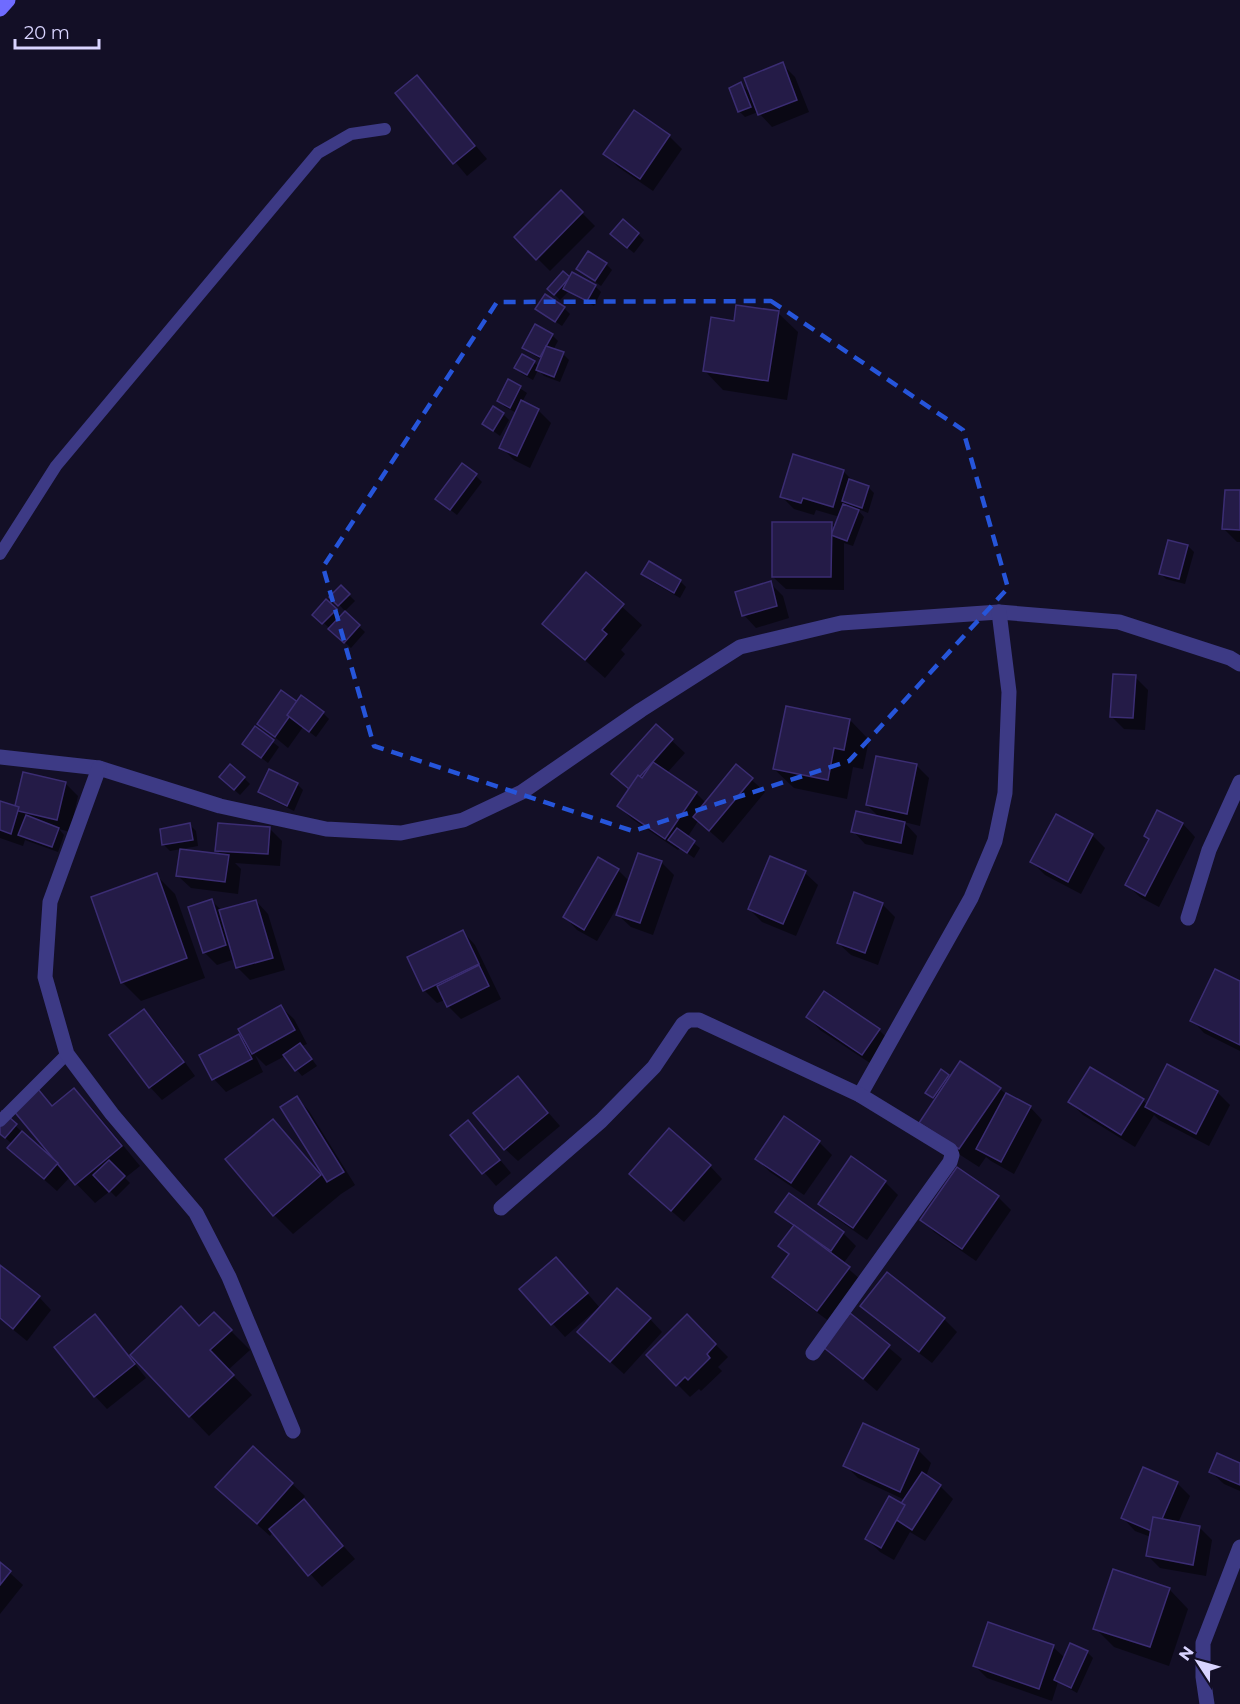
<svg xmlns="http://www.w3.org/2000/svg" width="1240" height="1704" font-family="Montserrat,sans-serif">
	<rect width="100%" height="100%" fill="#130f26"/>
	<g fill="#0007" fill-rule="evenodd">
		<path d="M782,64L795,77L809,112L772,127L758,112L745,117L739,111L741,84L752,95Z"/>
		<path d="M417,77L487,159L467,176L397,93Z"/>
		<path d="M634,112L669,136L682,149L653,191L618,167L605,154Z"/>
		<path d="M561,192L595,226L550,271L516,237Z"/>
		<path d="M638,234L644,240L634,253L618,240Z"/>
		<path d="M606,264L612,270L601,286L578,269Z"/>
		<path d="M564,274L570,279L595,286L601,292L594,306L568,292L560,300L549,289Z"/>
		<path d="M564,308L570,314L562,326L537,309Z"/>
		<path d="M778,313L798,332L787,400L723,390L704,370Z"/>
		<path d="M552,335L558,341L553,350L563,354L569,360L560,382L544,376L538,370L533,380L522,374L516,368L534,362L539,367L542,360L530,353L524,347Z"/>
		<path d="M509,381L527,393L522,402L538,410L551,423L530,468L514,460L501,447L517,413L505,407L499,401Z"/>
		<path d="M503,414L509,420L500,436L484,424Z"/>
		<path d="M794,456L844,472L855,483L868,487L874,493L868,513L856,508L864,517L853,546L844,543V590L786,589L773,577L832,523L836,528L840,517L816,510L814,515L794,509L781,496Z"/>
		<path d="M476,476L482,482L457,515L443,504Z"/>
		<path d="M1240,492V542H1237L1224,529Z"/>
		<path d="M1188,546L1194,552L1185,584L1166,579L1160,573Z"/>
		<path d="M586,574L642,625L621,650L625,654L605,678L544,624Z"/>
		<path d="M643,574L680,581L686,587L680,598L649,580Z"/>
		<path d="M770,583L783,596L789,618L756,628L744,615Z"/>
		<path d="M341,587L355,601L345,611L332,597Z"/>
		<path d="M326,601L342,616L345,613L365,632L351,648L314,614Z"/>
		<path d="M1135,677L1148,690L1145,730L1124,729L1111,716Z"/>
		<path d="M297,703L323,713L329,719L316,737L303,727L288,748L259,724Z"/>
		<path d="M850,720L869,740L863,769L853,767L847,799L794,788L774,769Z"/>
		<path d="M656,726L685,753L667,773L696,793L706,803L736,766L765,792L723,843L698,821L687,838L700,848L694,858L680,848L678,850L632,819L619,806L630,790L613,774ZM652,761L653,762L642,780L638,777Z"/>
		<path d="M255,728L279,747L268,763L244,744Z"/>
		<path d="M917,766L929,778L920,826L904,822L917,836L913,855L865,844L853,831L880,818L867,805Z"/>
		<path d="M244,778L250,784L240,795L227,783Z"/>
		<path d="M65,783L78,796L70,832L59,829L64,835L58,852L25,840L23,846L0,838V803L17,808Z"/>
		<path d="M297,784L303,790L294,811L266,797L260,791Z"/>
		<path d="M1158,812L1183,824L1195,837L1159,907L1140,897L1127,885L1150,840Z"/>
		<path d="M190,825L196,831L198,846L170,851L164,845L161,830Z"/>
		<path d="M269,828L282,841L280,866L235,863L241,869L238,894L191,888L178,876L222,855L217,850Z"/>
		<path d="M1092,835L1105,848L1081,894L1045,875L1032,862Z"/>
		<path d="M661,862L674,875L653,935L631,927L618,915L623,897L597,941L577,930L565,917L618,870L630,882Z"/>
		<path d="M805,873L818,885L796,936L762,922L749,909Z"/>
		<path d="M156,875L175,894L205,978L141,1001L122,982Z"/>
		<path d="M212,901L222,911L256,901L268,914L285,970L250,980L237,967L235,959L217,965L204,952Z"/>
		<path d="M882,904L895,917L878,965L851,955L838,943Z"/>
		<path d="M463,932L475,945L501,999L461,1019L448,1006L445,1000L437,1003L425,991L409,958Z"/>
		<path d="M1240,983V1051L1204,1033L1192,1020Z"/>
		<path d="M281,1007L294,1019L307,1044L302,1046L317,1066L302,1076L285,1056L266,1066L255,1055L263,1072L226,1092L214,1079L201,1055L239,1036L248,1045Z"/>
		<path d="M144,1011L157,1024L195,1076L162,1100L150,1087Z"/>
		<path d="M808,1017L879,1030L892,1043L876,1067L820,1030Z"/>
		<path d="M1168,1066L1217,1092L1230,1105L1209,1146L1159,1120L1154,1115L1135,1147L1083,1115L1070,1102L1143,1100L1147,1105Z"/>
		<path d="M948,1076L950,1078L1000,1089L1006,1094L1030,1107L1042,1120L1014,1174L991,1161L986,1157L979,1167L940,1142L935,1101L927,1093Z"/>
		<path d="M518,1078L560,1126L518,1161L505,1149Z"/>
		<path d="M74,1090L93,1109L140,1166L125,1178L130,1183L116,1197L110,1191L95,1203L70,1177L57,1191L22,1160L12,1144L0,1133L2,1113L62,1170L63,1169L38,1091L53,1106Z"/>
		<path d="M297,1098L309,1111L355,1185L341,1194L293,1234L274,1215L273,1121L322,1175L324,1174Z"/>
		<path d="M468,1122L511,1173L496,1186L452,1135Z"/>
		<path d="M819,1142L832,1155L804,1195L770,1172L757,1159Z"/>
		<path d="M852,1158L885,1182L898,1195L867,1240L833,1216L820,1203Z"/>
		<path d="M710,1166L722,1179L684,1222L644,1187Z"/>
		<path d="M957,1169L998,1197L1011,1210L976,1261L934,1232L922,1219Z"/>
		<path d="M789,1195L843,1233L856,1246L843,1264L862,1281L830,1322L787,1290L774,1277L790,1256L780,1246L794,1227L777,1212Z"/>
		<path d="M0,1267L39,1297L51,1310L27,1341L0,1319Z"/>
		<path d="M568,1271L600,1308L650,1319L662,1332L624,1374L592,1345L599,1309L598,1308L565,1337L521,1289Z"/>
		<path d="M862,1306L944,1319L957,1332L932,1363L875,1319Z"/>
		<path d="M214,1314L250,1350L228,1370L252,1395L209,1436L132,1355L200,1327Z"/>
		<path d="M850,1315L902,1359L877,1391L825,1347Z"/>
		<path d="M95,1316L107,1329L146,1378L107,1409L95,1396L56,1347Z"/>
		<path d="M687,1316L728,1357L718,1367L722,1371L701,1391L699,1389L690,1397L648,1355Z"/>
		<path d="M864,1425L919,1451L931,1463L926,1476L940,1486L953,1499L925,1541L910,1532L894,1560L880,1552L867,1539L905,1500L858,1478L845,1465Z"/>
		<path d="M1240,1464V1491L1224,1484L1211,1472Z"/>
		<path d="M1177,1483L1190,1496L1178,1523L1199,1527L1212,1540L1206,1576L1160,1568L1147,1555L1151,1537L1135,1531L1123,1518Z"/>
		<path d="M292,1484L305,1496L302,1500L355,1559L322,1587L273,1532L270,1536L230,1500Z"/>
		<path d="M0,1564L23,1585L0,1614Z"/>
		<path d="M1169,1589L1188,1609L1169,1666L1114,1647L1095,1628Z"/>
		<path d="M989,1624L1053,1647L1065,1658L1087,1652L1093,1658L1077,1693L1058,1682L1052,1701L987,1678L974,1665Z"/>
	</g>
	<g fill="#241b47" stroke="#3b2d73" stroke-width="1.5">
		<path d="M783,62L797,100L758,115L744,78Z"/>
		<path d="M417,75L475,146L453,164L395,93Z"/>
		<path d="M741,82L751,107L738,112L729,88Z"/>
		<path d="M634,110L670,135L640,179L603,154Z"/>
		<path d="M561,190L583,212L536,260L514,237Z"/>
		<path d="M623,219L639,233L627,248L610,234Z"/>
		<path d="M588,251L607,263L595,281L576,269Z"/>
		<path d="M563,271L570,277L554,295L547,289Z"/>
		<path d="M572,272L596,285L587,301L563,289Z"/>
		<path d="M545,294L565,307L555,322L535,309Z"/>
		<path d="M736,305L779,311L768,381L703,371L711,317L734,321Z"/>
		<path d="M535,324L553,334L540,357L522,348Z"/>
		<path d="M546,346L564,352L554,377L536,370Z"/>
		<path d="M522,354L535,361L527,375L514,368Z"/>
		<path d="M508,379L521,386L510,408L497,401Z"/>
		<path d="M521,400L539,409L517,456L499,448Z"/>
		<path d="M493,406L504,413L493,431L482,424Z"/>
		<path d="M793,454L844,470L833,507L803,498L801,503L780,497Z"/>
		<path d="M462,463L477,474L450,510L435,499Z"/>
		<path d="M849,479L869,486L862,508L842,501Z"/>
		<path d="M1225,490H1240V530L1222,529Z"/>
		<path d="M843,504L859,510L847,541L831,535Z"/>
		<path d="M772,522H832L831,577H772Z"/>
		<path d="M1168,540L1188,545L1179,579L1159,574Z"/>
		<path d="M649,561L681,580L674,593L641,574Z"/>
		<path d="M586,572L624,604L602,630L607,634L585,660L542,624Z"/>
		<path d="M771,581L777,606L742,616L735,592Z"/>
		<path d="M341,585L350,594L338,606L329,597Z"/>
		<path d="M326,599L337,609L322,624L312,615Z"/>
		<path d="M345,611L360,625L344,643L328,629Z"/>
		<path d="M1113,674L1136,675L1133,718L1110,717Z"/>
		<path d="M281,690L299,703L275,737L257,724Z"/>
		<path d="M301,695L324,712L309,732L287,715Z"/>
		<path d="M786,706L850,719L844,750L834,748L828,780L773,769Z"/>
		<path d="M656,724L673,739L629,789L611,774Z"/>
		<path d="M255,726L274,740L261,758L242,744Z"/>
		<path d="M876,756L917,764L907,814L866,805Z"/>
		<path d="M653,762L697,792L665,839L617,806L638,775L642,778Z"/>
		<path d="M230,764L245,777L234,790L219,777Z"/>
		<path d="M736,764L753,778L709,831L693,817Z"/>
		<path d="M269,769L298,783L287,806L258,792Z"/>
		<path d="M23,772L66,782L57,820L14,810Z"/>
		<path d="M0,801L19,807L11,834L0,830Z"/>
		<path d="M1157,810L1183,823L1145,896L1125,885L1149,839L1144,836Z"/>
		<path d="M856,811L905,822L901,843L851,832Z"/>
		<path d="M1056,814L1093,834L1068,882L1030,862Z"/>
		<path d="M26,815L59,828L52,847L18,835Z"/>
		<path d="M190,823L193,840L162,845L160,829Z"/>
		<path d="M218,823L270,827L268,854L215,851Z"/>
		<path d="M677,828L695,841L687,853L668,840Z"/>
		<path d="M180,849L229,855L225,882L176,876Z"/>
		<path d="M638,853L662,861L640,923L616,915Z"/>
		<path d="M770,856L806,871L783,924L748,909Z"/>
		<path d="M598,857L619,869L584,930L563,917Z"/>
		<path d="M157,873L187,958L121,983L91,897Z"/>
		<path d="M854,892L883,903L865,953L837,943Z"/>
		<path d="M212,899L226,945L203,953L188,907Z"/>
		<path d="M256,900L273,958L236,968L219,910Z"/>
		<path d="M463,930L479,964L423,991L407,957Z"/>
		<path d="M479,965L489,986L447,1007L437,986Z"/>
		<path d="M1215,969L1240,981V1045L1190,1021Z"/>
		<path d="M824,991L880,1029L862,1055L806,1017Z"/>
		<path d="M281,1005L295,1030L252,1054L238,1029Z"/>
		<path d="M144,1009L184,1062L149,1088L109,1035Z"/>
		<path d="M239,1034L252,1059L212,1080L199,1055Z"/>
		<path d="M300,1043L312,1059L295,1071L283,1055Z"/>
		<path d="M960,1061L1001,1088L959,1149L919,1123Z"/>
		<path d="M1167,1064L1218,1091L1196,1134L1145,1107Z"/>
		<path d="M1090,1067L1144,1099L1121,1135L1068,1102Z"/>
		<path d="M941,1069L949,1075L933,1098L925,1093Z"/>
		<path d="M518,1076L548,1113L504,1150L473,1113Z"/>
		<path d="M74,1088L122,1146L75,1185L13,1110L38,1089L52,1106Z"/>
		<path d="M1006,1093L1031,1106L1001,1162L976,1149Z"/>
		<path d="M297,1096L344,1172L327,1182L280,1107Z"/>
		<path d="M2,1111L17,1124L5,1138L0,1134V1114Z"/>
		<path d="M784,1116L820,1141L791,1183L755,1159Z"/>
		<path d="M273,1119L321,1175L273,1216L225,1159Z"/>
		<path d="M468,1120L500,1160L482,1174L450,1135Z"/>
		<path d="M669,1128L711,1165L671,1211L629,1174Z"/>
		<path d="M22,1131L58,1163L44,1179L7,1148Z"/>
		<path d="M851,1156L886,1181L853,1228L818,1204Z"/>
		<path d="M109,1160L125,1176L109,1192L93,1175Z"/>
		<path d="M957,1167L999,1196L962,1249L920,1220Z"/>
		<path d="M789,1193L844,1232L831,1251L775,1212Z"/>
		<path d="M794,1225L850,1267L817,1311L772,1277L789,1254L778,1246Z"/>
		<path d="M556,1257L588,1293L551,1325L519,1289Z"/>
		<path d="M0,1265L40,1296L13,1329L0,1318Z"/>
		<path d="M887,1272L945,1318L919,1352L860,1306Z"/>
		<path d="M617,1288L651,1318L610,1362L577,1332Z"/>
		<path d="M181,1306L199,1326L214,1312L232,1330L210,1350L234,1375L189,1417L130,1355Z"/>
		<path d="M850,1313L890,1345L863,1379L823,1347Z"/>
		<path d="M95,1314L135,1364L94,1397L54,1347Z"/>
		<path d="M687,1314L716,1344L707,1354L710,1358L688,1380L685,1377L676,1386L646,1355Z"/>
		<path d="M863,1423L919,1449L900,1492L843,1466Z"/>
		<path d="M253,1446L293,1483L257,1524L215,1487Z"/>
		<path d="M1217,1453L1240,1463V1485L1209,1472Z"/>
		<path d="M1143,1467L1178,1482L1156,1533L1121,1518Z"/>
		<path d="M922,1472L941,1485L912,1530L892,1517Z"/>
		<path d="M889,1496L905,1505L881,1548L865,1539Z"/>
		<path d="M304,1499L343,1546L308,1576L269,1529Z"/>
		<path d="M1153,1517L1200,1526L1193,1565L1146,1556Z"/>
		<path d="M0,1562L11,1571L0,1585Z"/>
		<path d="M1113,1569L1170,1588L1150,1647L1093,1629Z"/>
		<path d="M988,1622L1054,1645L1039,1689L973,1666Z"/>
		<path d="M1070,1643L1088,1651L1071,1688L1054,1680Z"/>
	</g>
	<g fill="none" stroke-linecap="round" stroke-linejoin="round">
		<g stroke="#3d3a85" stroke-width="12">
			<path d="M0,554L56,466L318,153L351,134L385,129"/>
			<path d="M0,1121L67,1054"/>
		</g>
		<g stroke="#3d3a85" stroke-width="15">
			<path d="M0,757L99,768L220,806L326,829L401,833L463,820L522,792L641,710L740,647L841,623L999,612L1119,622L1230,658L1240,664"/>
			<path d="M99,768L50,902L45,977L67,1054L112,1114L196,1213L229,1277L293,1431"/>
			<path d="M1188,918L1209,850L1240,782"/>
			<path d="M860,1095L971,898L995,841L1005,793L1009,692L999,612"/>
			<path d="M501,1208L601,1121L654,1067L683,1024L689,1020H699L860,1095L950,1150L952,1155L950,1162L813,1353"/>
			<path d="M1207,1704L1203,1677V1643L1240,1547"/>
		</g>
		<path stroke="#6f6bff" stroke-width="15" d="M0,9L8,0"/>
	</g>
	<path fill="none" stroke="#2655da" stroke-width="4.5" stroke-dasharray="12 8" stroke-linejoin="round" d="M771,301L963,430L1008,588L849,761L633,831L374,746L323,567L497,302Z"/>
	<g transform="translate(1198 1662) rotate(306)" stroke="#130f26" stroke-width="4.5" paint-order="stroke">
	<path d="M0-4.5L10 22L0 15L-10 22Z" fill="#d9d4ff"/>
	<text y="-9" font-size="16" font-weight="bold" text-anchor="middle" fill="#d9d4ff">N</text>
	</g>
	<path d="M15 39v9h84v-9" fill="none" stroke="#d9d4ff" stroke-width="3"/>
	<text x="24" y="39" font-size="18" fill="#d9d4ff" stroke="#130f26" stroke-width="4.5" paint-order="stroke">20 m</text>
</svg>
